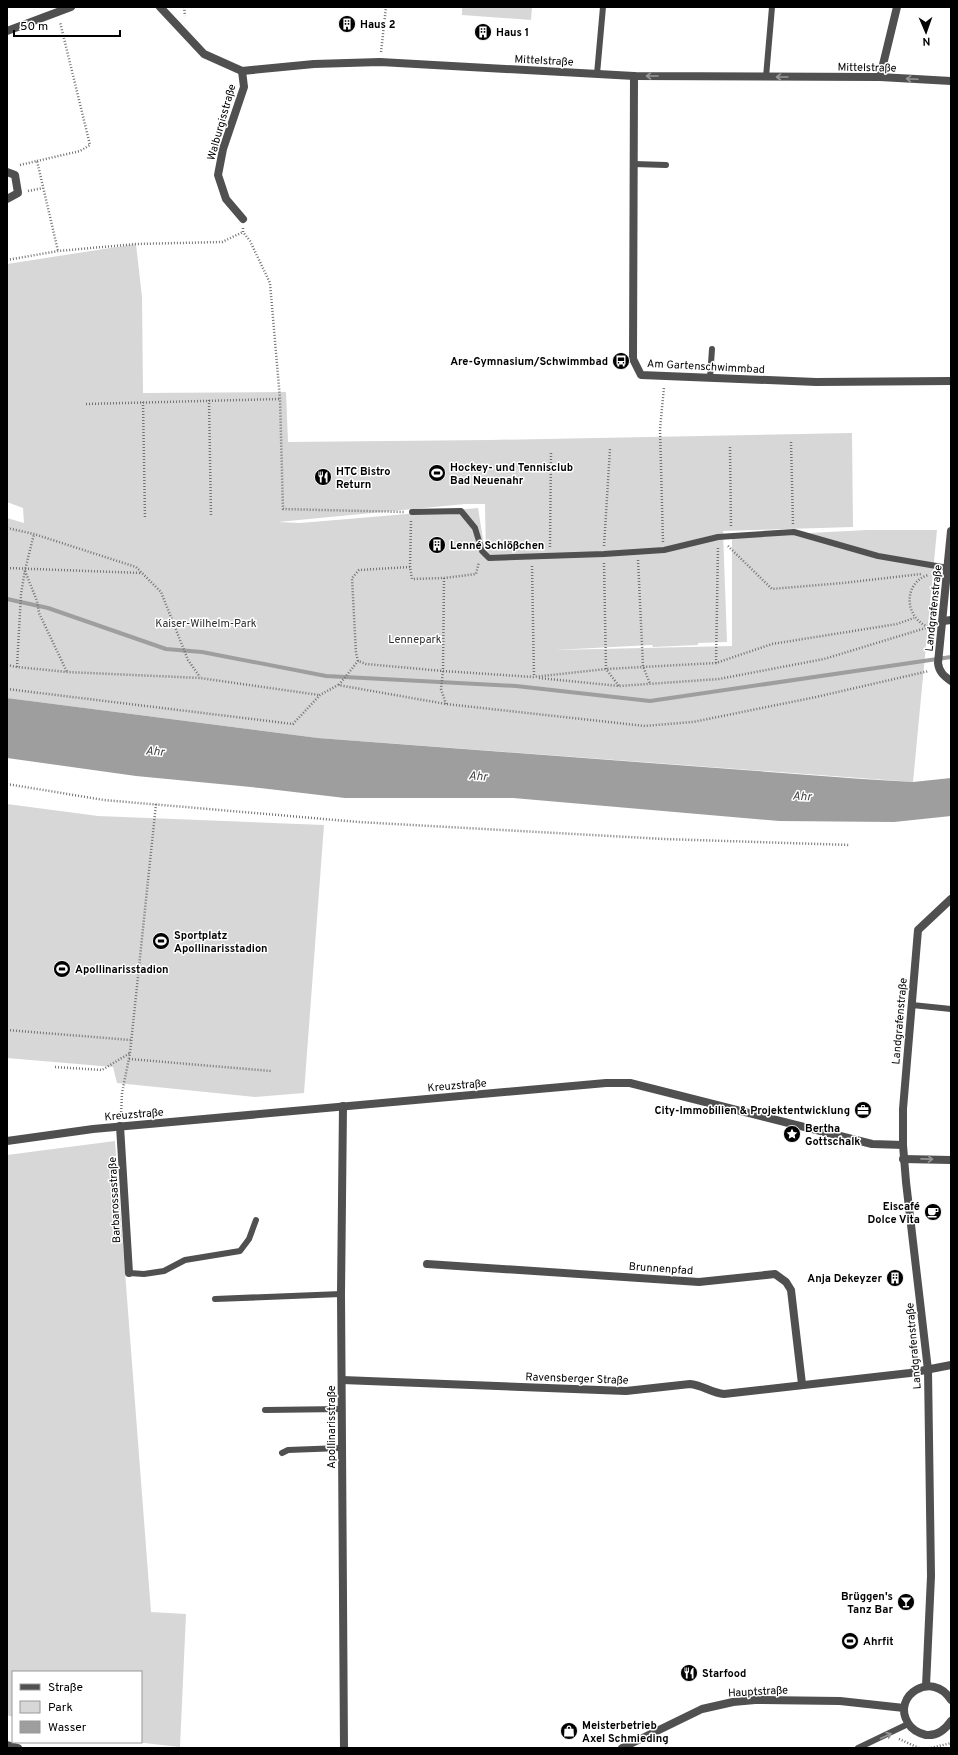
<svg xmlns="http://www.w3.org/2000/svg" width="958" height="1755" font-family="Overpass,sans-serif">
	<rect width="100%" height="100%" fill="#fff"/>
	<g fill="#d7d7d7" fill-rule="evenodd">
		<path d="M462,7H532L531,20L462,15Z"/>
		<path d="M136,244L142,297L143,393L286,392L288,442L490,440L852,433L853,527L723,531L727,642L698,643V645L653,647L652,645L554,650L732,646V537L867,530H937L913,782L318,738L7,698V518L24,523L23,508L7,502V264ZM465,504H485L486,558L478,508L300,523L278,522Z"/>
		<path d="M7,804L98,816L324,825L304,1093L255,1097L117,1083L113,1067L7,1058Z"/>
		<path d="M115,1141L151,1612L186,1614L180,1747L135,1742H141V1672H13V1717L7,1715V1155Z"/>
	</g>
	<path fill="#9e9e9e" d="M7,698L318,738L862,779L913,782L951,778V816L894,822L779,821L513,798H345L260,788L136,776L7,758Z"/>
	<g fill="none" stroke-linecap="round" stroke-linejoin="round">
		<path stroke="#9e9e9e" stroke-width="4" d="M7,599L48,608L166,649L202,652L326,676L516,686L650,701L951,657"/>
		<g stroke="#727272" stroke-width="2.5" stroke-dasharray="1 2" stroke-linecap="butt">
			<path d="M184,7L185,16"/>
			<path d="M381,52L386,7"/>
			<path d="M37,161L80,151L90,145L60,22"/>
			<path d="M20,165L37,161L58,251"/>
			<path d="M28,191L43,188"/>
			<path d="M243,228V232L250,241L270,283L280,399L283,509L404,512"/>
			<path d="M7,260L58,251L136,244L222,242L243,232"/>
			<path d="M209,400L211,516"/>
			<path d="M143,402L145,519"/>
			<path d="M86,404L280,399"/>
			<path d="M791,442L793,524"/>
			<path d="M730,447L731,528"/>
			<path d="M411,521L410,567L412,579L444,578L476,574L479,562"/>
			<path d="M7,528L34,534L136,567L161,592L188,660L200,677"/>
			<path d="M663,542L660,429L664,387"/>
			<path d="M604,546L610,449"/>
			<path d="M728,546L772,589L843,583L921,574"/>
			<path d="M550,547L551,451"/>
			<path d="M638,560L643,666L650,684"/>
			<path d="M604,563L606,669L619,686"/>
			<path d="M532,566L534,677"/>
			<path d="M410,567L359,570L352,578L356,653L358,661L366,664L443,671L441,689L446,704"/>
			<path d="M7,568L142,573"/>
			<path d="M25,571L37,601L39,613L67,672"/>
			<path d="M444,578L443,671L533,677L606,669L716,663L772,644L897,624L914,618"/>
			<path d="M928,627C904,617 903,583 928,575"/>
			<path d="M716,663L718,546"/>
			<path d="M7,665L17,667L67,672L200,678L319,695"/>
			<path d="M17,667L21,594L25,570L34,534"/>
			<path d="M539,678L619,686L719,679L824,659L929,627"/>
			<path d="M339,685L358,661"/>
			<path d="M7,689L293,724L320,695L338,685L446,704L645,726L693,722L816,697L929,671"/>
			<path d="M7,784L104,800L359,822L664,839L850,845"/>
			<path d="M7,1030L131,1040"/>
			<path d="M129,1059L271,1071"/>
			<path d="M55,1067L102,1070L130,1053"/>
			<path d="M121,1115L122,1093L130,1053L156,804"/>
			<path d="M899,1739L919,1748"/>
			<path d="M931,1748L951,1743"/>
		</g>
		<g stroke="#505050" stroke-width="6">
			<path d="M597,74L603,7"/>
			<path d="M766,77L772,7"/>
			<path d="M634,164L666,165"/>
			<path d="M710,378L712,349"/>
			<path d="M412,512L461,511L475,528L482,551L489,558L604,554L664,550L718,537L794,532L878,556L948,568"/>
			<path d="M912,1005L951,1009"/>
			<path d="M129,1273L144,1274L164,1271L185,1260L240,1251L249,1239L256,1220"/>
			<path d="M215,1299L341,1294"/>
			<path d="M265,1410L342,1409"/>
			<path d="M282,1453L288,1450L341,1448"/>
			<path d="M858,1748L908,1724"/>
		</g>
		<g stroke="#505050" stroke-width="8">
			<path d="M160,7L204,54L242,71L314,64L380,62L634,76L880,77L951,81"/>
			<path d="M7,31L71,7"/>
			<path d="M242,71L244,87L223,149L218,175L226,199L243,219"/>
			<path d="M634,76L633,359L641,375L816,382L951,381"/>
			<path d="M880,77L897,7"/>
			<path d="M7,172L15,175L18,193L7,199"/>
			<path d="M943,621L951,620"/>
			<path d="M343,1106L341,1294L344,1748"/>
			<path d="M120,1126L129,1273"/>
			<path d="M7,1141L93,1129L606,1083H630L872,1144L903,1145"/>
			<path d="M903,1159L951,1160"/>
			<path d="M427,1264L699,1282L775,1274L786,1282L791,1290L802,1384"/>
			<path d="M342,1380L626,1391L690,1384C702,1385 712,1393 724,1394L910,1373L951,1365"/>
			<path d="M7,1745L18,1748"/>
			<path d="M622,1748L702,1709L733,1702L755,1700L840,1701L904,1708"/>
		</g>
		<g stroke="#505050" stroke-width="8">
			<path d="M951,531L938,663C939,672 944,676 951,681"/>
			<path d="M926,1686L931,1576L928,1370L906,1182L903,1145V1109L918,930L951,899"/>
			<path d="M951,1700C933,1670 891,1695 908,1723C912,1730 918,1733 926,1735C937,1736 945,1730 951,1721"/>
		</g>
	</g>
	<defs><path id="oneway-shaft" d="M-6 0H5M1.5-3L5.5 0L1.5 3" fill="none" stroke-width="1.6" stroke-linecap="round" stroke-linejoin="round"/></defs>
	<g stroke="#969696">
		<use href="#oneway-shaft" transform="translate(652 76) rotate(-180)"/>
		<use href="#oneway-shaft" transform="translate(782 77) rotate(-180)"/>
		<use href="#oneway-shaft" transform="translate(912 79) rotate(-177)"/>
		<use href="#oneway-shaft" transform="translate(927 1159) rotate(1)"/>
		<use href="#oneway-shaft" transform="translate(886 1736) rotate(-24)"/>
	</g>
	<defs>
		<g id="building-disc" transform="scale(0.9)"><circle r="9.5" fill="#000" stroke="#fff"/><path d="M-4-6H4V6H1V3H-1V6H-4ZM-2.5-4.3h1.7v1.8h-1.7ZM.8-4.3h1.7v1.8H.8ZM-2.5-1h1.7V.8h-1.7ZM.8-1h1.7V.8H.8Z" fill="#fff"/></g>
		<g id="bus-disc" transform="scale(0.9)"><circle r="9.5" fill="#000" stroke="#fff"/><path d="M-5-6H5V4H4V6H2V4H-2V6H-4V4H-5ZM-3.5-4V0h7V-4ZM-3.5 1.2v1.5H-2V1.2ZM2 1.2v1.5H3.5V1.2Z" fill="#fff"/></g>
		<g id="stadium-disc" transform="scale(0.9)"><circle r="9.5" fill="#000" stroke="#fff"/><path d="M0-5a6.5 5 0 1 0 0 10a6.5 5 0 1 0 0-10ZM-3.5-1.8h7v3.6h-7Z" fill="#fff"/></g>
		<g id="restaurant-disc" transform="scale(0.9)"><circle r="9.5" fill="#000" stroke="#fff"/><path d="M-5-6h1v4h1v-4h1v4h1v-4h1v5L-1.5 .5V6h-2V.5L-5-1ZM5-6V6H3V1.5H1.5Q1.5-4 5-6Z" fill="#fff"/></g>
		<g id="office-disc" transform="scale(0.9)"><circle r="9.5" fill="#000" stroke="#fff"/><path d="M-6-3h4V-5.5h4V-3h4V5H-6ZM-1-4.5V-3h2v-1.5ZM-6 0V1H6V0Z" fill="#fff"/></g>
		<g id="sight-disc" transform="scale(0.9)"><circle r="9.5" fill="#000" stroke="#fff"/><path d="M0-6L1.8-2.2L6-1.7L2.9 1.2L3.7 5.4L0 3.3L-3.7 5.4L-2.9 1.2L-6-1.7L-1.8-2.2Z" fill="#fff"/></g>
		<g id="cafe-disc" transform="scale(0.9)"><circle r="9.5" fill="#000" stroke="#fff"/><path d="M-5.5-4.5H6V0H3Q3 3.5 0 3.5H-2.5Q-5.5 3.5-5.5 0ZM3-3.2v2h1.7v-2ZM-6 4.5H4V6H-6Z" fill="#fff"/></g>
		<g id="bar-disc" transform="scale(0.9)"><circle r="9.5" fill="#000" stroke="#fff"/><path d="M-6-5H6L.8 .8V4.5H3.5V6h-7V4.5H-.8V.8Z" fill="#fff"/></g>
		<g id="shop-disc" transform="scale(0.9)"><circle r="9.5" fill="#000" stroke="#fff"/><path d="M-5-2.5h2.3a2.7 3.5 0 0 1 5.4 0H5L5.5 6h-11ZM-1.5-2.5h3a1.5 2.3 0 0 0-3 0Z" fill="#fff"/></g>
	</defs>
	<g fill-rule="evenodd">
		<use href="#building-disc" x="347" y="24"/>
		<use href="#building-disc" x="483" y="32"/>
		<use href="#bus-disc" x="621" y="361"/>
		<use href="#stadium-disc" x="437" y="473"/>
		<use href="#restaurant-disc" x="323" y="477"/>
		<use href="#building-disc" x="437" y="545"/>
		<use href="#stadium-disc" x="161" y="941"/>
		<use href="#stadium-disc" x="62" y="969"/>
		<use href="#office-disc" x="863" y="1110"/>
		<use href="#sight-disc" x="792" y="1134"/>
		<use href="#cafe-disc" x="933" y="1212"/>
		<use href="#building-disc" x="895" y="1278"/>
		<use href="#bar-disc" x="906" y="1602"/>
		<use href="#stadium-disc" x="850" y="1641"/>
		<use href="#restaurant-disc" x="689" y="1673"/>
		<use href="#shop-disc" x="569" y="1731"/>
	</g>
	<g text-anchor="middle" stroke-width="3" stroke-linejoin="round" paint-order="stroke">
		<g font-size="11" font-weight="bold" fill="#000" stroke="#fff" text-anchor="start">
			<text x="360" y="28">Haus 2</text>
			<text x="496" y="36">Haus 1</text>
			<text x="608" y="365" text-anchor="end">Are-Gymnasium/Schwimmbad</text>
			<text x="450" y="471">Hockey- und Tennisclub<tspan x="450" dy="13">Bad Neuenahr</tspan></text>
			<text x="336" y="475">HTC Bistro<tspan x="336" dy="13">Return</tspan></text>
			<text x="450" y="549">Lenné Schlößchen</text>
			<text x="174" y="939">Sportplatz<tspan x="174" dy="13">Apollinarisstadion</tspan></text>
			<text x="75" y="973">Apollinarisstadion</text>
			<text x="850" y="1114" text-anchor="end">City-Immobilien &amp; Projektentwicklung</text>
			<text x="805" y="1132">Bertha<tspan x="805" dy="13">Gottschalk</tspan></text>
			<text x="920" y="1210" text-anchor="end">Eiscafé<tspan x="920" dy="13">Dolce Vita</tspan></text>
			<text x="882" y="1282" text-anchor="end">Anja Dekeyzer</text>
			<text x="893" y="1600" text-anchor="end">Brüggen's<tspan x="893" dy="13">Tanz Bar</tspan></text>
			<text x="863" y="1645">Ahrfit</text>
			<text x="702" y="1677">Starfood</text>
			<text x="582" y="1729">Meisterbetrieb<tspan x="582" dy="13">Axel Schmieding</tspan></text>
		</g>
		<g font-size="11" fill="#000" stroke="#fff">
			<text transform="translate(544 60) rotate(3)" y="4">Mittelstraße</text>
			<text transform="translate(867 67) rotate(1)" y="4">Mittelstraße</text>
			<text transform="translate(221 122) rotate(-74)" y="4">Walburgisstraße</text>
			<text transform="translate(706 366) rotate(3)" y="4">Am Gartenschwimmbad</text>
			<text transform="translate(933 608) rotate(-84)" y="4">Landgrafenstraße</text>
			<text transform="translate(899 1021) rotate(-85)" y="4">Landgrafenstraße</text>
			<text transform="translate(457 1085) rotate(-5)" y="4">Kreuzstraße</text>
			<text transform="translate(134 1114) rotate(-5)" y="4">Kreuzstraße</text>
			<text transform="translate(114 1200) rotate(-93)" y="4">Barbarossastraße</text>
			<text transform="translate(661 1268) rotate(4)" y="4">Brunnenpfad</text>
			<text transform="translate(913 1346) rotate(-95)" y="4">Landgrafenstraße</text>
			<text transform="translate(577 1378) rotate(2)" y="4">Ravensberger Straße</text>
			<text transform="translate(331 1427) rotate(-90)" y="4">Apollinarisstraße</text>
			<text transform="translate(758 1691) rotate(-3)" y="4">Hauptstraße</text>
		</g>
		<g font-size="11" fill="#2e2e2e" stroke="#fff">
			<text x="206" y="627">Kaiser-Wilhelm-Park</text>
			<text x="415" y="643">Lennepark</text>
		</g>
		<g font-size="12" font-style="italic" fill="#3f3f3f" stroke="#fff">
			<text transform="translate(155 751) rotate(5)" y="4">Ahr</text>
			<text transform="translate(478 776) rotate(4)" y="4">Ahr</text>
			<text transform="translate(802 796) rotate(3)" y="4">Ahr</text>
		</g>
	</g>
	<rect width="958" height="1755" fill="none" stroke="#000000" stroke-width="16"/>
	<rect x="12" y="1671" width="130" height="72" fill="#ffffff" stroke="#999999"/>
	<rect x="20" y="1684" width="20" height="6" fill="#505050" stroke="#999999"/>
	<text x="48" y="1691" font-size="12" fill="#000000">Straße</text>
	<rect x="20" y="1701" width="20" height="12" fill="#d7d7d7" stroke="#999999"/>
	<text x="48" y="1711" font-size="12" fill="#000000">Park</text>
	<rect x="20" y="1721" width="20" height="12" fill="#9e9e9e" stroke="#999999"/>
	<text x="48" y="1731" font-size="12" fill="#000000">Wasser</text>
	<g transform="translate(926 32) rotate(178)" stroke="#ffffff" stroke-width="3" paint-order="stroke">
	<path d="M0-3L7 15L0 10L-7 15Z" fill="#000000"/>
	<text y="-6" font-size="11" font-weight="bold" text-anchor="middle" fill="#000000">N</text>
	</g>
	<path d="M14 30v6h106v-6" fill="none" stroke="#000000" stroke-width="2"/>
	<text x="20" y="30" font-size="12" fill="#000000" stroke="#ffffff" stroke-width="3" paint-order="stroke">50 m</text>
</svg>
